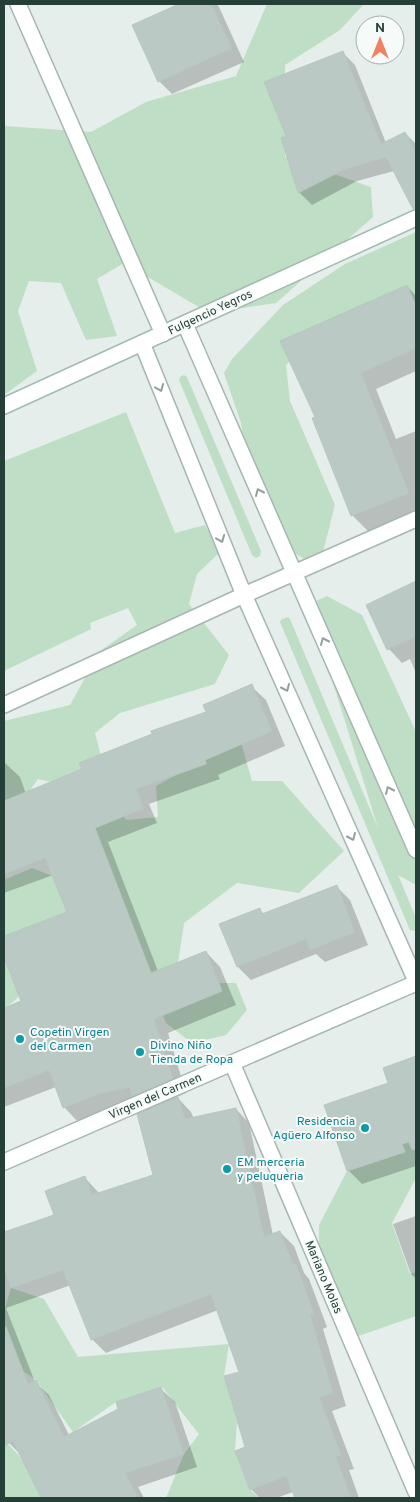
<svg xmlns="http://www.w3.org/2000/svg" width="420" height="1502" font-family="Overpass,sans-serif">
	<rect width="100%" height="100%" fill="#e5eeea"/>
	<g fill="#bfdec6">
		<path d="M267,4H364L340,30L285,65V157L371,187L373,217L276,303L209,313L124,263L97,279L117,336L86,340L61,283L29,281L18,311L37,371L4,395V126L91,132L146,102L236,76Z"/>
		<path d="M416,232V306L362,315L294,353L286,366L290,401L335,505L322,556L306,560L293,552L252,493L241,423L224,373L232,359L283,305L345,264Z"/>
		<path d="M184,375L187,377L261,551L260,556L256,558L252,555L179,380L180,377Z"/>
		<path d="M126,412L175,533L205,525L220,552L197,574L189,604L229,655L215,684L120,713L95,733L111,795L126,820L158,817L156,786L183,771L236,725L252,781H282L344,851L299,893L237,883L184,923L175,983H236L247,1010L226,1035L192,1043L166,1023L69,786L38,779L4,827V721L70,705L100,651L137,625L128,608L90,623L91,629L4,671V461Z"/>
		<path d="M327,596L362,615L416,732V885L398,875L416,918V931L410,930L280,622L282,619L288,617L290,619L378,828L313,618L312,603Z"/>
		<path d="M32,868L60,879L80,902L41,976L4,1010V880Z"/>
		<path d="M416,1109V1178L392,1223L410,1274L416,1272V1316L350,1339L319,1284V1225L347,1171L408,1112Z"/>
		<path d="M11,1288L44,1299L78,1357L229,1344L224,1376L237,1422L235,1451L250,1490L260,1498H166L184,1454L199,1434L162,1387L116,1402L73,1432L36,1380L23,1371L4,1349V1312Z"/>
		<path d="M4,1436L8,1444L21,1458L41,1498H4Z"/>
	</g>
	<g fill="#0003">
		<path d="M182,4H216L219,7L244,62L172,94L159,81L134,25Z"/>
		<path d="M342,52L355,65L386,143L405,133L416,144V204L406,194L394,171L357,181L312,205L299,192L283,139L287,137Z"/>
		<path d="M407,286L416,296V371L376,389L396,439L416,431V512L368,531L352,515L316,417Z"/>
		<path d="M416,583V673L410,659L402,663L389,649L368,606Z"/>
		<path d="M251,686L266,700L285,746L218,775L220,779L149,804L157,823L108,842L158,971L206,952L220,967L236,1005L168,1033L186,1093L177,1097L191,1112L194,1119L236,1109L249,1123L273,1235L280,1232L294,1246L304,1273L309,1279L327,1327L323,1329L346,1406L332,1411L354,1469L349,1470L359,1498H296L293,1492L276,1498H260L251,1489L240,1373L218,1310L106,1353L92,1339L71,1285L6,1308L35,1382L49,1395L69,1435L161,1389L175,1402L197,1467L138,1487L144,1498H42L21,1455L9,1443L4,1433V1233L55,1215L85,1178L100,1194L155,1176L148,1111L140,1102L78,1122L64,1107L56,1087L4,1107V1009L23,1002L4,953V938L68,913L53,875L4,893V764L5,763L20,777L26,794L83,770L208,713Z"/>
		<path d="M337,887L350,900L368,945L325,962L316,954L251,980L238,967L221,925L259,909L265,915Z"/>
		<path d="M416,1058V1166L362,1184L348,1170L390,1084L384,1069Z"/>
		<path d="M416,1216V1279L411,1274L393,1224Z"/>
	</g>
	<g fill="#bac9c3" stroke="#b7c8c1">
		<path d="M179,4H211L232,48L158,82L132,25Z"/>
		<path d="M343,51L381,144L405,132L416,153V209H413L386,157L345,169L298,193L281,138L286,136L264,82Z"/>
		<path d="M407,285L416,306V348L361,373L409,493L351,516L312,418L315,417L280,341Z"/>
		<path d="M416,581V636L387,650L366,605Z"/>
		<path d="M252,684L272,731L205,760L206,764L136,789L144,808L95,828L151,973L206,951L222,991L154,1019L173,1079L132,1096L130,1087L98,1094L63,1108L49,1070L4,1088V1008L21,1001L4,957V936L67,912L45,858L4,874V801L82,769L79,763L152,734L151,731L206,712L203,705Z"/>
		<path d="M337,885L355,932L310,950L306,939L237,967L219,924L260,908L262,914Z"/>
		<path d="M416,1056V1149L412,1150L409,1142L402,1144L405,1152L347,1171L324,1105L388,1083L383,1068Z"/>
		<path d="M178,1097L185,1119L236,1108L264,1237L280,1231L293,1265L296,1264L314,1314L310,1315L333,1393L319,1397L341,1455L336,1457L351,1498H295L286,1476L250,1490L235,1451L245,1447L224,1376L239,1372L211,1294L91,1340L63,1270L11,1288L4,1268V1232L54,1215L45,1191L85,1176L92,1195L153,1175L137,1114Z"/>
		<path d="M4,1327H6L28,1384L36,1380L64,1437L118,1409L116,1402L161,1387L184,1454L125,1473L138,1498H41L13,1441L4,1446Z"/>
	</g>
	<g fill="none" stroke-linecap="round" stroke-linejoin="round">
		<g stroke="#a7b6b1" stroke-width="18">
			<g id="street">
				<path d="M18,4L163,334"/>
				<path d="M185,324L416,850"/>
				<path d="M142,343L244,595L416,981"/>
				<path d="M4,705L244,595L416,519"/>
				<path d="M232,1063L416,1492"/>
				<path d="M4,1162L416,983"/>
			</g>
		</g>
		<g stroke="#a4bab1" stroke-width="18">
			<path id="secondary" d="M4,406L416,218"/>
		</g>
		<use href="#street" stroke="#fff" stroke-width="15"/>
		<use href="#secondary" stroke="#fff" stroke-width="15"/>
	</g>
	<defs><path id="oneway-chevron" d="M-2-3.5L2.5 0L-2 3.5" fill="none" stroke-width="1.6" stroke-linecap="round" stroke-linejoin="round" transform="scale(1.25)"/></defs>
	<g stroke="#92a09c">
		<use href="#oneway-chevron" transform="translate(160 388) rotate(68)"/>
		<use href="#oneway-chevron" transform="translate(259 492) rotate(-114)"/>
		<use href="#oneway-chevron" transform="translate(221 539) rotate(68)"/>
		<use href="#oneway-chevron" transform="translate(324 641) rotate(-114)"/>
		<use href="#oneway-chevron" transform="translate(286 688) rotate(66)"/>
		<use href="#oneway-chevron" transform="translate(389 790) rotate(-114)"/>
		<use href="#oneway-chevron" transform="translate(352 837) rotate(66)"/>
	</g>
	<g fill="#0f9aa8" stroke="#f6faf8" stroke-width="2">
		<circle cx="20" cy="1039" r="5"/>
		<circle cx="140" cy="1052" r="5"/>
		<circle cx="365" cy="1128" r="5"/>
		<circle cx="227" cy="1169" r="5"/>
	</g>
	<g text-anchor="middle" stroke-width="4" stroke-linejoin="round" paint-order="stroke">
		<g font-size="12" fill="#244038" stroke="#f6faf8">
			<text transform="translate(210 312) rotate(-25)" y="4">Fulgencio Yegros</text>
			<text transform="translate(155 1096) rotate(-23)" y="4">Virgen del Carmen</text>
			<text transform="translate(324 1277) rotate(67)" y="4">Mariano Molas</text>
		</g>
		<g font-size="12" fill="#0d838f" stroke="#f6faf8" text-anchor="start">
			<text x="30" y="1036">Copetin Virgen<tspan x="30" dy="14">del Carmen</tspan></text>
			<text x="150" y="1049">Divino Niño<tspan x="150" dy="14">Tienda de Ropa</tspan></text>
			<text x="355" y="1125" text-anchor="end">Residencia<tspan x="355" dy="14">Agüero Alfonso</tspan></text>
			<text x="237" y="1166">EM merceria<tspan x="237" dy="14">y peluqueria</tspan></text>
		</g>
	</g>
	<rect width="420" height="1502" fill="none" stroke="#244038" stroke-width="10"/>
	<g transform="translate(380 40)"><circle r="24" fill="#f6faf8" stroke="#a2b0ab"/>
	<path d="M0-4L9 19L0 12L-9 19Z" fill="#f08161"/>
	<text y="-8" font-size="14" font-weight="bold" text-anchor="middle" fill="#244038">N</text>
	</g>
</svg>
